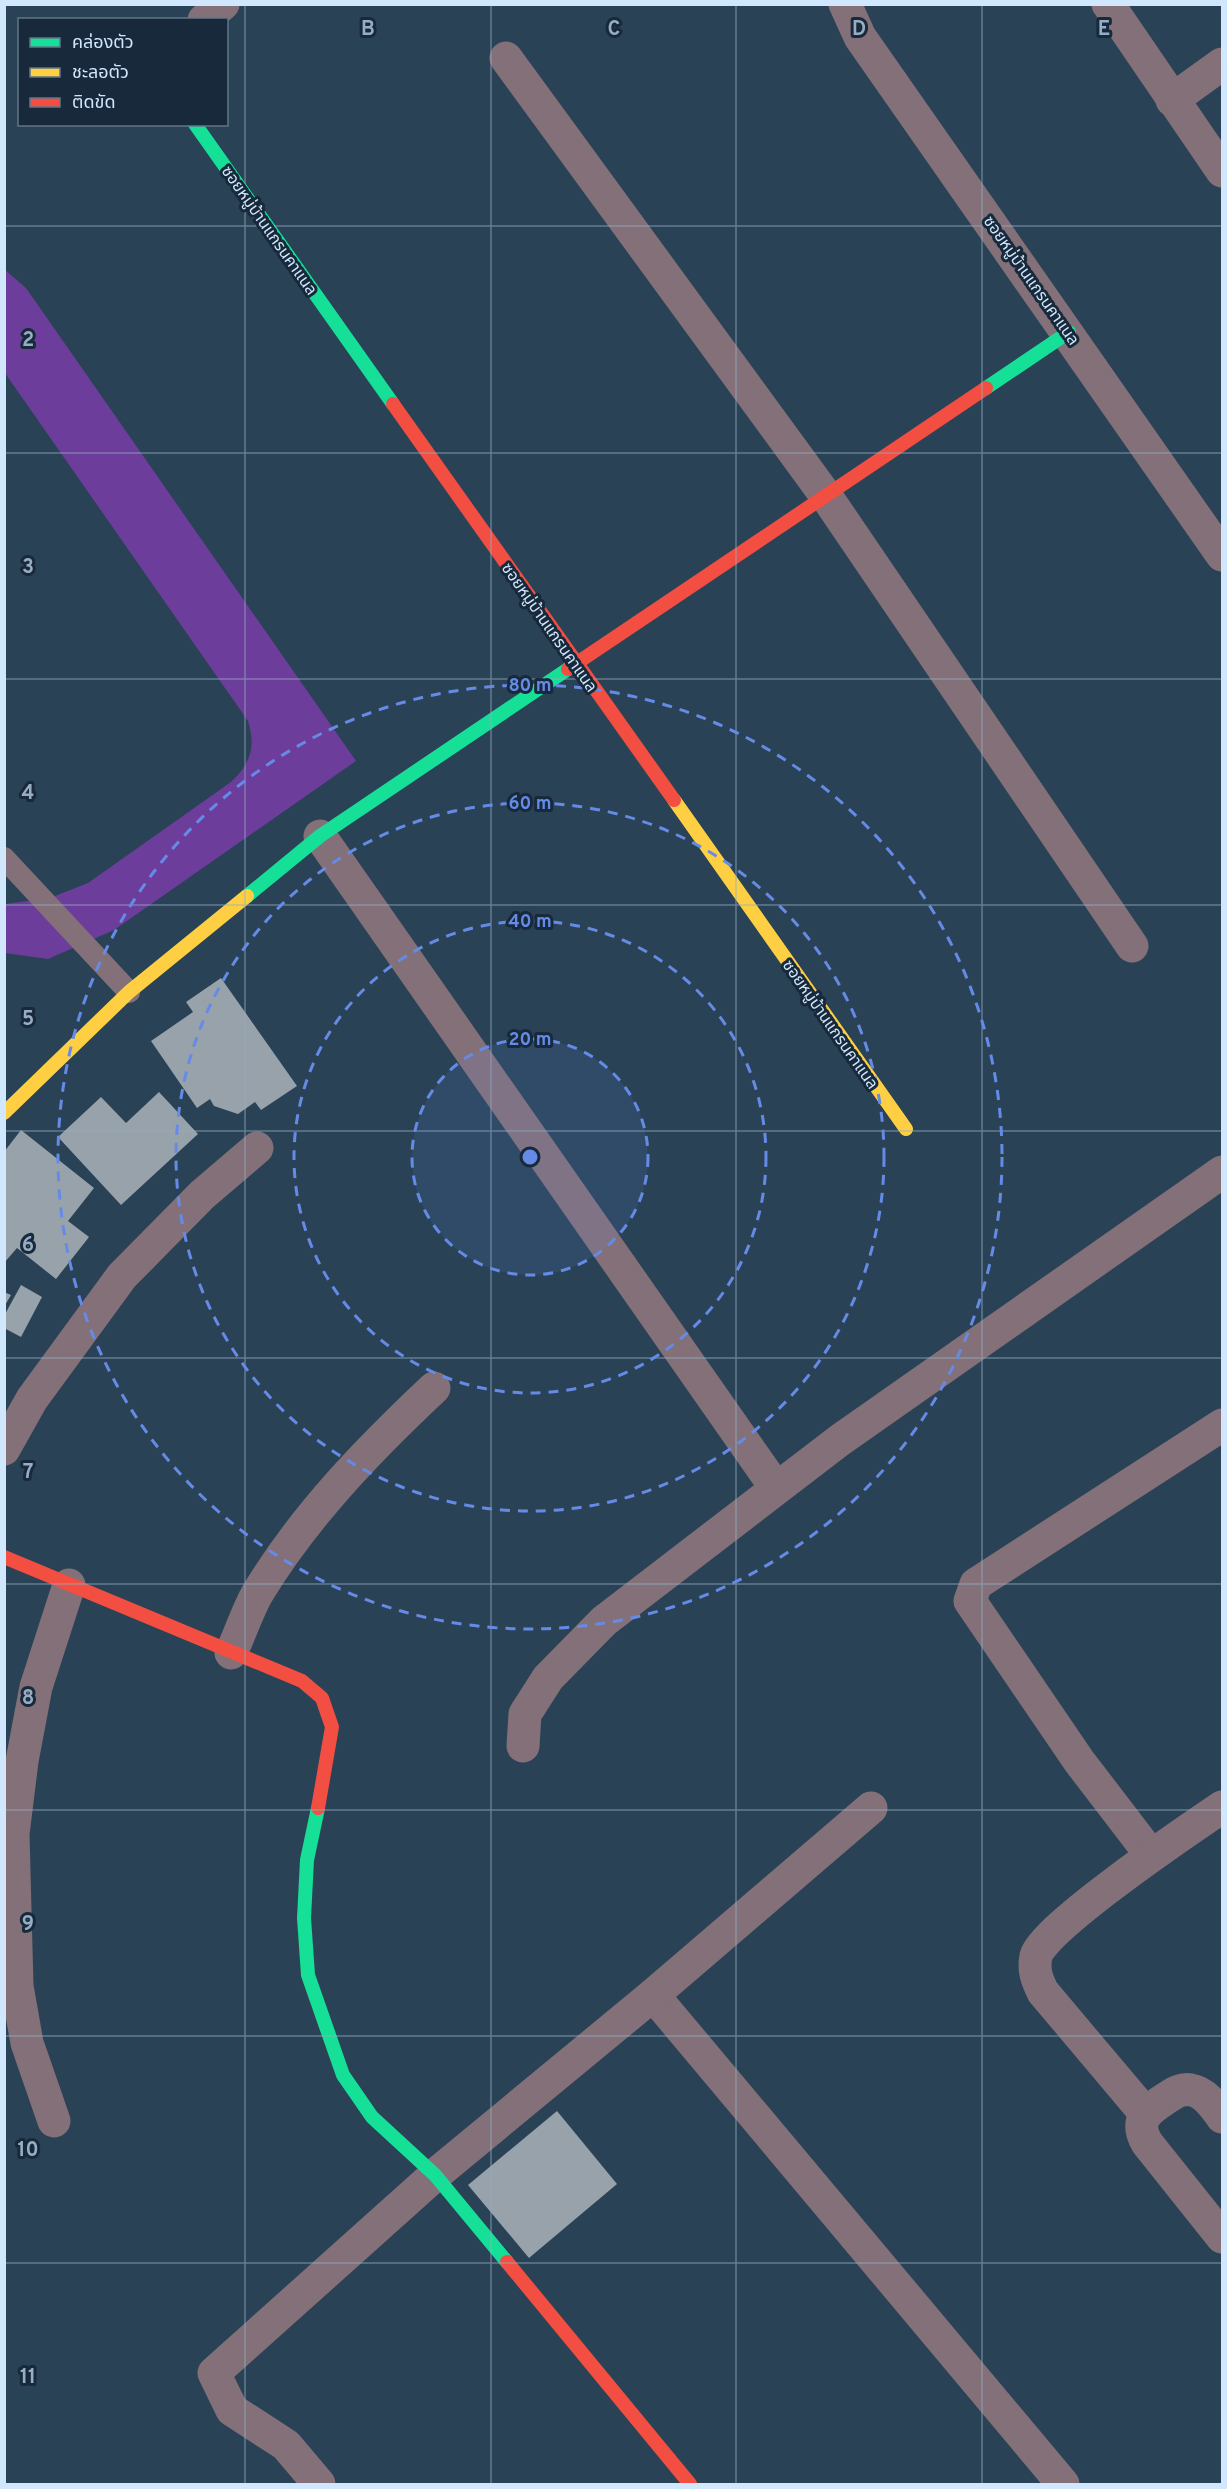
<svg xmlns="http://www.w3.org/2000/svg" width="1227" height="2489" font-family="Overpass,'Noto Sans Thai',sans-serif">
	<rect width="100%" height="100%" fill="#2a4256"/>
	<path fill="#6d3d9b" d="M4,269L26,288L356,761L114,930L48,959L5,953V904L50,898L88,883L231,782C251,763 256,747 248,721L5,373Z"/>
	<g fill="#97a2ab">
		<path d="M221,978L297,1086L261,1110L255,1102L238,1114L214,1106L210,1099L197,1108L151,1041L193,1012L186,1002Z"/>
		<path d="M159,1092L198,1134L121,1205L58,1137L101,1097L126,1123Z"/>
		<path d="M21,1130L94,1188L68,1221L89,1237L56,1279L17,1248L4,1263V1152Z"/>
		<path d="M21,1285L42,1297L21,1337L4,1328V1316Z"/>
		<path d="M4,1292L11,1295L4,1307Z"/>
		<path d="M557,2111L617,2184L529,2258L468,2185Z"/>
	</g>
	<g fill="none" stroke-linecap="round" stroke-linejoin="round">
		<path stroke="#837078" stroke-width="22" d="M4,858L129,992"/>
		<g stroke="#837078" stroke-width="33">
			<path d="M845,4L860,37L1222,555"/>
			<path d="M1108,4L1222,171"/>
			<path d="M204,20L223,4"/>
			<path d="M506,58L826,496L1132,946"/>
			<path d="M1172,100L1222,64"/>
			<path d="M320,836L776,1488"/>
			<path d="M4,1449L32,1399L122,1276L202,1195L257,1148"/>
			<path d="M231,1653C240,1634 247,1612 257,1594C304,1516 368,1450 434,1388"/>
			<path d="M523,1746L525,1714L548,1678L604,1621L840,1440L1222,1172"/>
			<path d="M1151,1855L1079,1761L970,1601L976,1584L1222,1425"/>
			<path d="M653,1995L1063,2484"/>
			<path d="M1145,2113L1043,1992C1037,1980 1033,1970 1036,1956C1043,1928 1191,1828 1222,1807"/>
			<path d="M1222,2117C1215,2107 1205,2092 1191,2090C1180,2088 1173,2094 1165,2099C1147,2111 1134,2120 1147,2143L1222,2237"/>
			<path d="M54,2121L27,2043L17,1986L13,1834L22,1761L36,1687L69,1585"/>
			<path d="M319,2484L286,2445L232,2410L214,2373L435,2175L653,1995L871,1808"/>
		</g>
		<g stroke="#16e098" stroke-width="14">
			<path d="M195,124L393,404"/>
			<path d="M986,388L1069,332"/>
			<path d="M247,896L320,836L568,669"/>
			<path d="M318,1808L307,1860L304,1918L308,1975L343,2075L372,2117L435,2175L507,2262"/>
		</g>
		<g stroke="#ffcf43" stroke-width="14">
			<path d="M674,800L906,1129"/>
			<path d="M4,1113L129,992L247,896"/>
		</g>
		<g stroke="#f24e42" stroke-width="14">
			<path d="M393,404L674,800"/>
			<path d="M568,669L986,388"/>
			<path d="M4,1557L302,1681L322,1698L332,1727L318,1808"/>
			<path d="M507,2262L690,2484"/>
		</g>
	</g>
	<path fill="none" stroke="#96adc3" stroke-width="1.5" stroke-opacity="0.55" d="M245,4V2484M491,4V2484M736,4V2484M982,4V2484M4,226H1222M4,453H1222M4,679H1222M4,905H1222M4,1131H1222M4,1358H1222M4,1584H1222M4,1810H1222M4,2036H1222M4,2263H1222"/>
	<circle cx="530" cy="1157" r="118" fill="#658be7" fill-opacity=".12"/>
	<g fill="none" stroke="#658be7" stroke-width="3" stroke-dasharray="10 8">
		<circle cx="530" cy="1157" r="118"/>
		<circle cx="530" cy="1157" r="236"/>
		<circle cx="530" cy="1157" r="354"/>
		<circle cx="530" cy="1157" r="472"/>
	</g>
	<g text-anchor="middle" stroke-width="6" stroke-linejoin="round" paint-order="stroke">
		<g font-size="16" fill="#d0e7fd" stroke="#17293a">
			<text transform="translate(270 230) rotate(55)" y="6">ซอยหมู่บ้านแกรนคาแนล</text>
			<text transform="translate(1032 280) rotate(55)" y="6">ซอยหมู่บ้านแกรนคาแนล</text>
			<text transform="translate(550 627) rotate(55)" y="6">ซอยหมู่บ้านแกรนคาแนล</text>
			<text transform="translate(831 1024) rotate(55)" y="6">ซอยหมู่บ้านแกรนคาแนล</text>
		</g>
	</g>
	<g font-size="20" text-anchor="middle" font-weight="bold" fill="#96adc3" stroke="#17293a" stroke-width="6" stroke-linejoin="round" paint-order="stroke">
		<text x="368" y="35">B</text>
		<text x="614" y="35">C</text>
		<text x="859" y="35">D</text>
		<text x="1104" y="35">E</text>
		<text x="28" y="346">2</text>
		<text x="28" y="573">3</text>
		<text x="28" y="799">4</text>
		<text x="28" y="1025">5</text>
		<text x="28" y="1251">6</text>
		<text x="28" y="1478">7</text>
		<text x="28" y="1704">8</text>
		<text x="28" y="1930">9</text>
		<text x="28" y="2156">10</text>
		<text x="28" y="2383">11</text>
	</g>
	<circle cx="530" cy="1157" r="9" fill="#658be7" stroke="#17293a" stroke-width="3"/>
	<g font-size="18" text-anchor="middle" font-weight="bold" fill="#658be7" stroke="#17293a" stroke-width="6" stroke-linejoin="round" paint-order="stroke">
		<text x="530" y="691">80 m</text>
		<text x="530" y="809">60 m</text>
		<text x="530" y="927">40 m</text>
		<text x="530" y="1045">20 m</text>
	</g>
	<rect width="1227" height="2489" fill="none" stroke="#d0e7fd" stroke-width="12"/>
	<rect x="18" y="18" width="210" height="108" fill="#17293a" stroke="#617588" stroke-width="1.5"/>
	<rect x="30" y="38" width="30" height="9" fill="#16e098" stroke="#617588" stroke-width="1.5"/>
	<text x="72" y="48" font-size="18" fill="#d0e7fd">คล่องตัว</text>
	<rect x="30" y="68" width="30" height="9" fill="#ffcf43" stroke="#617588" stroke-width="1.5"/>
	<text x="72" y="78" font-size="18" fill="#d0e7fd">ชะลอตัว</text>
	<rect x="30" y="98" width="30" height="9" fill="#f24e42" stroke="#617588" stroke-width="1.5"/>
	<text x="72" y="108" font-size="18" fill="#d0e7fd">ติดขัด</text>
</svg>
